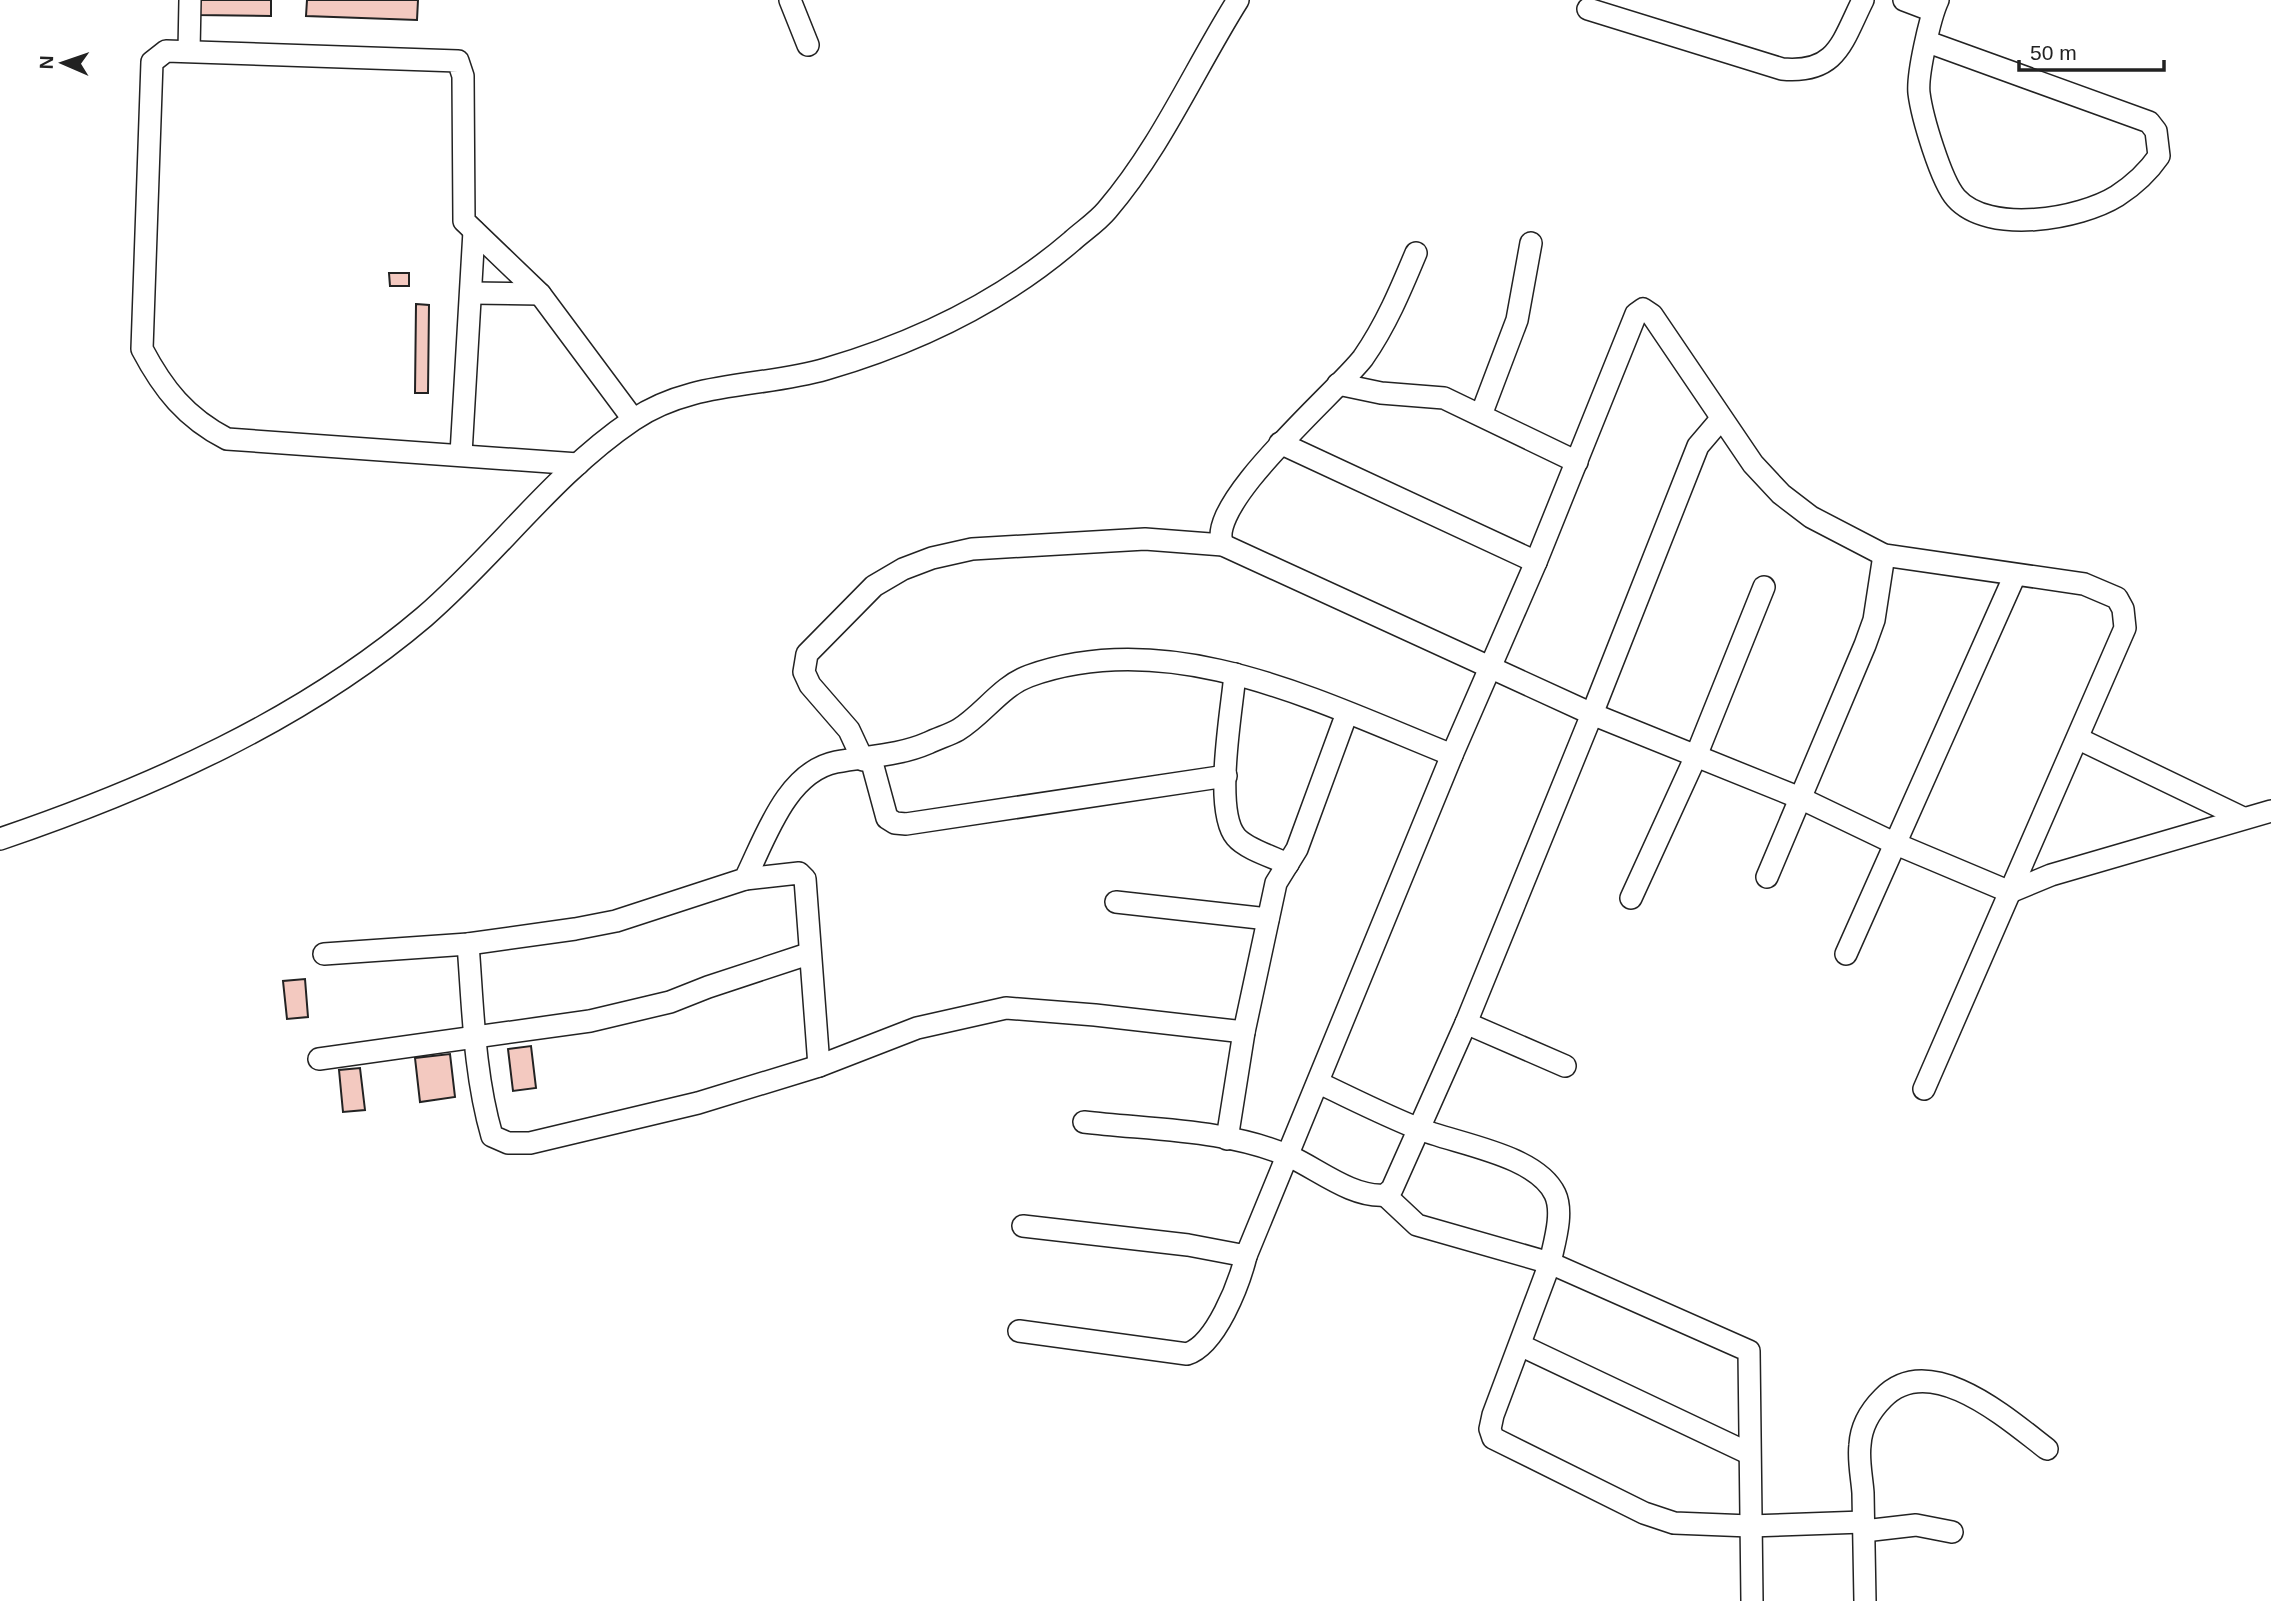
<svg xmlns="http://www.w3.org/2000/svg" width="2271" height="1601" font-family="Arial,sans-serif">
	<rect width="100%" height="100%" fill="#fff"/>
	<g fill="#f3c9c0" stroke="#222" stroke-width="2">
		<path d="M196,0H271V16L196,15Z"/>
		<path d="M307,0H418L417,20L306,16Z"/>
		<path d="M389,273H409V286H390Z"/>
		<path d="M416,304L429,305L428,393H415Z"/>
		<path d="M305,979L308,1017L287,1019L283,981Z"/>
		<path d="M531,1046L536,1088L513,1091L508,1049Z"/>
		<path d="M450,1054L455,1097L420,1102L415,1058Z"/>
		<path d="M360,1068L365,1110L343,1112L339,1070Z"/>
	</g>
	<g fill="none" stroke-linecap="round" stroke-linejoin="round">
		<g stroke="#222" stroke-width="24">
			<g id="minor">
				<path d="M790,0L808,45"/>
				<path d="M1904,0L1933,11"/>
				<path d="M1588,9L1782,69C1837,74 1842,42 1863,0"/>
				<path d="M1928,42L2149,122L2156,131L2159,156C2148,172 2134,185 2117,196C2080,219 1989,235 1956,198C1941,181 1922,117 1919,93C1917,75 1930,17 1938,0"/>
				<path d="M189,51L190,0"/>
				<path d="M471,293L540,294"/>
				<path d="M1338,384L1381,393L1444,398L1577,462"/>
				<path d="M1481,415L1517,320L1531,243"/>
				<path d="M1721,419L1698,446L1592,714L1800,798L1896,844L2010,892L2051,875L2271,811"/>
				<path d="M1280,443L1536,562"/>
				<path d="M461,454L474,231"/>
				<path d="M578,464L227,439C186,418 163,389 142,349L152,62L166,51L458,61L463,76L464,221L540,294L633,419"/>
				<path d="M1223,545C1203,505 1338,391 1363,358C1386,325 1401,289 1416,253"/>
				<path d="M1235,674C1232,710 1213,810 1236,837C1246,849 1273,857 1288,864"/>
				<path d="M2079,739L2243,818"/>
				<path d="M871,759L887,818L895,823L906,824L1226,776"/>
				<path d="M863,760L849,730L810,685L804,672L807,654L874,586L903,569L932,558L972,549L1145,539L1223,545L1592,714L1466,1023L1392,1189L1385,1195C1353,1198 1319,1170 1291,1157C1228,1129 1151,1130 1084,1122"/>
				<path d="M0,839C150,788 303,720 424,617C497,554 553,474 633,420C692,380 761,388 826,369C915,343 1001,302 1072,241C1083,231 1097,222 1107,210C1161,147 1194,70 1238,0"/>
				<path d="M1767,877L1865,645L1874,620L1884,555"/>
				<path d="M745,879L799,873L805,879L819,1066"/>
				<path d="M1631,898L1696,756L1764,587"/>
				<path d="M1116,902L1268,919"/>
				<path d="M468,944C473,1008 474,1074 492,1136L508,1143H530L698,1103L819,1066L917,1028L1006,1008L1095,1015L1244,1032"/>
				<path d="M324,954L468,944L575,929L616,921L745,879C765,839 786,772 836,762C867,756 898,756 928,743C938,738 949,735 958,730C983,715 1001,686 1029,676C1171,625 1322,703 1452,755"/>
				<path d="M1846,954L2015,575"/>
				<path d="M1466,1023L1565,1066"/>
				<path d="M319,1059L590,1021L670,1002L708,987L808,954"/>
				<path d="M1319,1083C1351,1098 1384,1115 1417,1128C1455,1144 1536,1154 1555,1194C1564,1213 1554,1243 1550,1263L1749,1351L1752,1601"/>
				<path d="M1227,1139L1244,1032L1276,883L1297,849L1347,713"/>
				<path d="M1385,1195L1417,1225L1550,1263L1493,1415L1490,1429L1493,1438L1644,1513L1674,1523L1750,1526L1863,1522"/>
				<path d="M1023,1226L1188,1245L1246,1256L1452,755L1536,562L1636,314L1643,309L1652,315L1753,464L1781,494L1811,517L1884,555L2084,584L2117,598L2123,609L2125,628L1924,1089"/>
				<path d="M1019,1331L1187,1354C1216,1345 1239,1284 1246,1256"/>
				<path d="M1520,1345L1748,1453"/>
				<path d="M1864,1531L1916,1525L1952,1532"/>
				<path d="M1865,1601C1864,1565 1864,1529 1863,1493C1862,1478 1858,1460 1860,1445C1861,1426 1870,1411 1883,1398C1930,1349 2009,1420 2047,1449"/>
			</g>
		</g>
		<use href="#minor" stroke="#fff" stroke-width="21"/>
	</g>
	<g transform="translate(63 63) rotate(272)" stroke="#ffffff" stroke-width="5" paint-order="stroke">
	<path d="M0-5L12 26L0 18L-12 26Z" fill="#222222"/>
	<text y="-10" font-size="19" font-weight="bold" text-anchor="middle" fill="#222222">N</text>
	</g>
	<path d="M2019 60v10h145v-10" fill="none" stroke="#222222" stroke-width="3.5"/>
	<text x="2030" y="60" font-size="21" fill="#222222" stroke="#ffffff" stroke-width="5" paint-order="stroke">50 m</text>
</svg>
